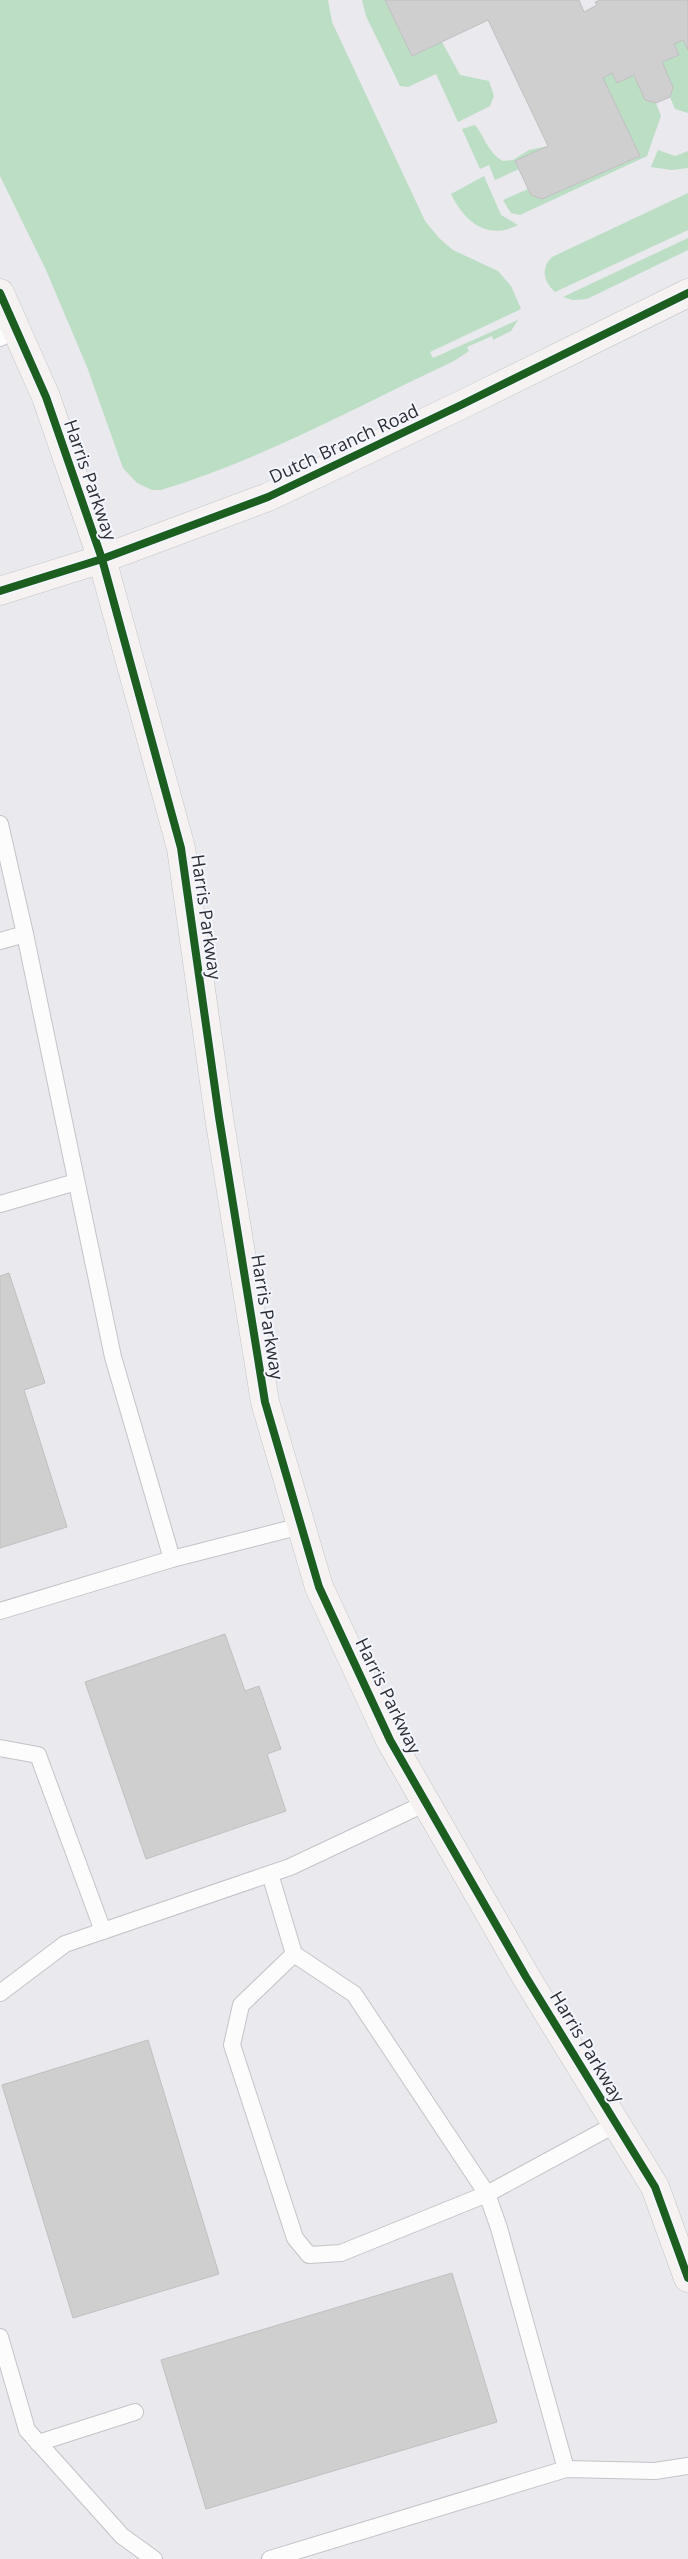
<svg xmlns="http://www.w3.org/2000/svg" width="688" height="2559" font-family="'Open Sans',sans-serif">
	<rect width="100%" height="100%" fill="#e9e9ee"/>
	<g fill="#bbdec4">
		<path d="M0,0H328L332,22L425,221L439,238L453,250L498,271L511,286L521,309L430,352L433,358L518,320L511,331L493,340L492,336L467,347L469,351L454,361C358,406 263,459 161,490H152L137,483L123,468L87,367L46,270L0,176Z"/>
		<path d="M362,0H385L412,56L442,42L460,75L489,81L494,96L490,106L458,122L436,74L408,87L400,86L366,16Z"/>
		<path d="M683,40L688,50V113L675,109L670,97L673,87L662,62L678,55L674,44Z"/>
		<path d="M612,73L617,83L634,75L645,100L656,103L661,116L647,156L520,215L511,213L503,200L528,189L531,195L542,199L640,156L603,78Z"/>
		<path d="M475,125C484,136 489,154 503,161L513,160L529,150L548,146L516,161L519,169L495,180L489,165L480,169L462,129Z"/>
		<path d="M658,150L675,156L688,151V168L672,170L651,167Z"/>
		<path d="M484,176L501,215L518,225C487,241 464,221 451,194Z"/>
		<path d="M688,193V230L555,292C544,282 540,269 552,257Z"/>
		<path d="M688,238V250L587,299L573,300L563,297Z"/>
	</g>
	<g fill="#d0cfd0" stroke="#c0bfc0">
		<path d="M385,0H579L584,12L597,5L595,2L600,0H688V50L683,40L674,44L679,55L662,62L673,87L670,97L656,103L645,100L634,75L617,83L612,73L603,78L640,156L542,199L531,195L515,161L548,146L488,20L412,56Z"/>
		<path d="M9,1273L45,1383L24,1390L67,1527L0,1548V1276Z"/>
		<path d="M225,1634L245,1691L259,1686L281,1749L267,1754L286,1811L146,1859L85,1682Z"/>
		<path d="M148,2040L219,2274L73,2318L2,2085Z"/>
		<path d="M452,2273L497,2422L206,2509L161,2360Z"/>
	</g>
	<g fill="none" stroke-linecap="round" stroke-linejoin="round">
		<g stroke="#c3c4c8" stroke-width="18">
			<g id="lane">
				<path d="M0,338L16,329"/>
				<path d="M0,824L25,934"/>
				<path d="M0,941L25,934L113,1357L172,1559L301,1526"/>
				<path d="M0,1204L76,1182"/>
				<path d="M0,1611L172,1559"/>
				<path d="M0,1748L38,1755L103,1931"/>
				<path d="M270,1874L294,1954L354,1994L487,2194L341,2253L309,2255L295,2238L232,2045L241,2005L294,1954"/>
				<path d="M0,1993L65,1944L290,1867L426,1803"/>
				<path d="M0,2337L27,2430L122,2536L154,2559"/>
				<path d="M38,2443L135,2412"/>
				<path d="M566,2469L499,2228L487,2194L616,2124"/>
				<path d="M270,2559L566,2469L655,2471L688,2466"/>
			</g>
		</g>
		<g stroke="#c3c4c8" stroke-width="29">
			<g id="secondary">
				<path d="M0,293L46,397L102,559L181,848L219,1117L265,1402L319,1587L390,1740L526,1977L655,2187L688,2278"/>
				<path d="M0,591L102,559L268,497L461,405L688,293"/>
			</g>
		</g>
		<use href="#lane" stroke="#fcfcfc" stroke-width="16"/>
		<use href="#secondary" stroke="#f6f2f1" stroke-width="28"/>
		<g stroke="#f3f6ff" stroke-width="11">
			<g id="cycleway">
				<path d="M0,293L46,397L102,559L181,848L219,1117L265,1402L319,1587L390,1740L526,1977L655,2187L688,2278"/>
				<path d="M0,591L102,559L268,497L461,405L688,293"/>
			</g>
		</g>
		<use href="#cycleway" stroke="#1b5e20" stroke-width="8"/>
	</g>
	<g text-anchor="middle" stroke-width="4" stroke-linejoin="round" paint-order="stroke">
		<g font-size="18" fill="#2e2e32" stroke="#f3f6ff">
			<text transform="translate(344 444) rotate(-25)" y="6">Dutch Branch Road</text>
			<text transform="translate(90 480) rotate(71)" y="6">Harris Parkway</text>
			<text transform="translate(206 917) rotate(82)" y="6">Harris Parkway</text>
			<text transform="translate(267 1317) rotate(81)" y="6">Harris Parkway</text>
			<text transform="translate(388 1696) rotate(64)" y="6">Harris Parkway</text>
			<text transform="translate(587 2047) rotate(59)" y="6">Harris Parkway</text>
		</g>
	</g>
</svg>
